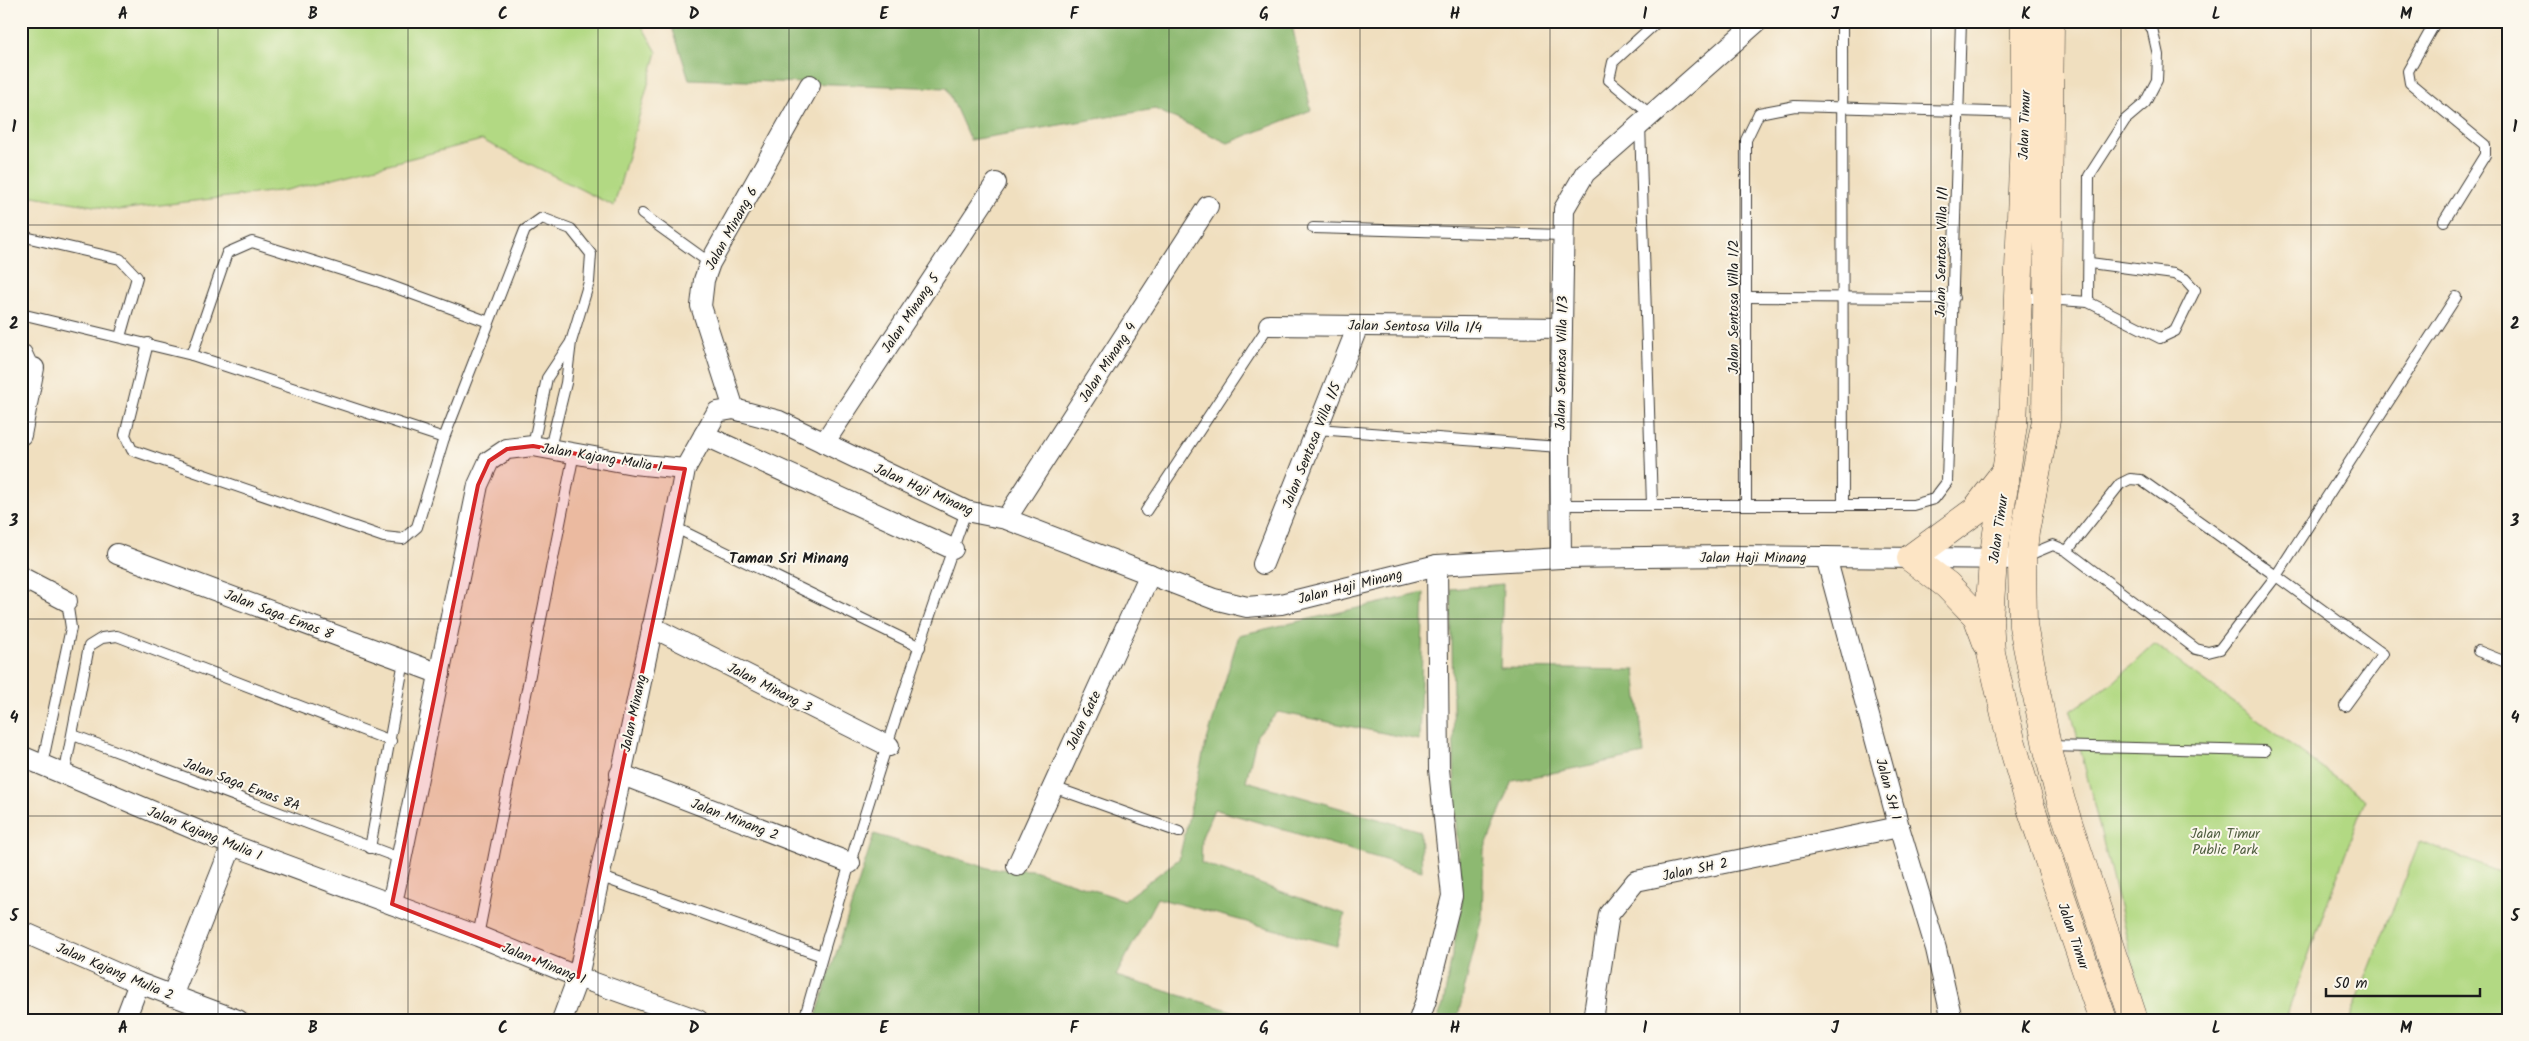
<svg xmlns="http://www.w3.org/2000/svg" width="2529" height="1041" font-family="Kalam,sans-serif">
	<rect width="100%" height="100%" fill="#fbf7ec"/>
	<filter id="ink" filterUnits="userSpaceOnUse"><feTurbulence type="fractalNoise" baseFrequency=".02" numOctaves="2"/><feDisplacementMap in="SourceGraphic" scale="10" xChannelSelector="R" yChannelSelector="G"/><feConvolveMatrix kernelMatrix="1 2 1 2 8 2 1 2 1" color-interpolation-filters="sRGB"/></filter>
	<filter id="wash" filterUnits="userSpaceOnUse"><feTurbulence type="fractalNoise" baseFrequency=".0096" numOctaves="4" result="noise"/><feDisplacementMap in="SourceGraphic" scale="20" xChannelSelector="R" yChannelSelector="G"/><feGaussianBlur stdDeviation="1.12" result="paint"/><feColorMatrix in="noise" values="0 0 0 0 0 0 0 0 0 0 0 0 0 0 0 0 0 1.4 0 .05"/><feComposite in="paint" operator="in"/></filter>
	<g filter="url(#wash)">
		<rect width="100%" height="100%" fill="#f0dfbf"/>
		<g fill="#b2d983" stroke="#677a50">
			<path d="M21,21H639L657,52L614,206L482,140L287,190L118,210L21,194Z"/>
			<path d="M2154,644L2365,799L2285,1020H2147L2071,711L2115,681Z"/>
			<path d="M2420,841L2508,876V1020H2349Z"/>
		</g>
		<g fill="#8db971" stroke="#546a46">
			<path d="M670,21H1291L1311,110L1228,143L1155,109L970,140L947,88L689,79Z"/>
			<path d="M1503,584L1500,668L1635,670L1644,754L1513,781L1484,850L1482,916L1457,1020H1437L1443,1005L1462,902L1455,811L1451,589Z"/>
			<path d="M1424,593L1419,740L1278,712L1257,735L1246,781L1420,831L1422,871L1214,809L1202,837L1201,863L1345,914L1337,946L1157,898L1116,976L1262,1020H1136L1107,1012L1105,1020H815L874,834L991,869L1033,870L1124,900L1179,859L1204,750L1239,635Z"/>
		</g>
	</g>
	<g filter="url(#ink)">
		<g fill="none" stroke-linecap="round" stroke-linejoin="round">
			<g stroke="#3c3934" stroke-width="12">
				<g id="service">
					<path d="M1842,21L1843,505"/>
					<path d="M2145,21L2152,28"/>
					<path d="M2436,21L2408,71L2410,83L2485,145V155L2444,221"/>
					<path d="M1651,115L1609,80L1613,62L1658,21"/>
					<path d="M1640,124L1652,505"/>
					<path d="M642,214L710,263"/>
					<path d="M1313,228L1563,235"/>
					<path d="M21,236L120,259L137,277L120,337"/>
					<path d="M1747,297L1954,298"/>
					<path d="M2019,297L2088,302L2160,338L2175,331L2195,290L2185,279L2174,274L2090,263"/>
					<path d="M2088,302L2089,176L2125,120L2145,103L2157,80L2158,55L2152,28L2155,21"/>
					<path d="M21,314L192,355L444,438"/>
					<path d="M148,343L125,435L132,450L384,537L403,539L417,527L444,438L525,230L542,218L571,229L591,254L589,282L571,342"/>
					<path d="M21,350L26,351L34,368"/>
					<path d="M192,355L227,253L252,242L380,282L489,322"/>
					<path d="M1317,429L1560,447"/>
					<path d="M533,446L547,378L571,342L566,383L550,448"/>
					<path d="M1561,505H1913L1934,499L1947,482L1961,21"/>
					<path d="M1746,505V140L1759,113L1795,106L2024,113"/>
					<path d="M1146,511L1269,325"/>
					<path d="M674,527L920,647"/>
					<path d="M2024,557L2053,545L2067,551L2196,649L2208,652L2220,649L2276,576L2141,480L2130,479L2120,484L2067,551"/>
					<path d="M2478,651L2508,663"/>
					<path d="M2345,706L2383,654L2276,576L2456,297"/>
					<path d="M73,735L402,859"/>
					<path d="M2048,746L2265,751"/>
					<path d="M42,765L71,628L67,601"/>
					<path d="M64,776L89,646L102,638L117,636L391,741"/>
					<path d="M1053,787L1179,832"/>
					<path d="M370,848L404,661"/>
					<path d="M599,876L822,956"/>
					<path d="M478,936L574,453"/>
					<path d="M804,1020C852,849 907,678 966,511"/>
				</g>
			</g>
			<g stroke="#3c3934" stroke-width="22">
				<g id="minor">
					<path d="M1269,325L1561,328"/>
					<path d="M734,409L701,306L704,280L710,263L810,85"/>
					<path d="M21,435L34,368"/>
					<path d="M704,435L953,549"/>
					<path d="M824,443L996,183"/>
					<path d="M1006,519L1208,206"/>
					<path d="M117,554L440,674"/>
					<path d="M1826,557L1899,827L1936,949L1952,1020"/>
					<path d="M1561,558L1560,447L1564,209L1585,173L1758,21"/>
					<path d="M1263,564L1358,326"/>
					<path d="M21,577L67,601"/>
					<path d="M652,627L889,746"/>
					<path d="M21,756L232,845L478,936L578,977L698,1020"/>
					<path d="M620,774L850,863"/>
					<path d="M1017,866L1150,574"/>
					<path d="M392,904L478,485L489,461L507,449L533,446L633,464L685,469"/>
					<path d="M21,931L139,983L238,1020"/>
					<path d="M172,996L232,845"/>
					<path d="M125,1020L139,983"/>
					<path d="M562,1020L578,977L674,527L685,469L717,412L734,409L779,421L966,511L1006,519L1214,599L1247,607L1281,604L1437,565L1561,558L1729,556L2022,559"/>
					<path d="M1419,1020L1426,1000L1452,896L1439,769L1437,565"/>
					<path d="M1593,1020L1609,914L1636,881L1899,827"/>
				</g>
			</g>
			<g stroke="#3c3934" stroke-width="29">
				<g id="secondary">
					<path d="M2025,21V113L2013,425L1993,560L1989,619L1991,653L2011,740L2030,805L2103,1020"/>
					<path d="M2050,21L2046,420L2025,532L2022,559L2023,626L2047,746L2061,801L2134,1020"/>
					<path d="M1987,643L1977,616L1947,585L1911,558L1975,511L2003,475"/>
				</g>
			</g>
			<use href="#service" stroke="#fff" stroke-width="10"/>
			<use href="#minor" stroke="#fff" stroke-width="20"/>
			<use href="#secondary" stroke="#fde5c5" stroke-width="28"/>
		</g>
	</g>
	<path fill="#d62828" fill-opacity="0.2" stroke="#d62828" stroke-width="4" stroke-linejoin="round" d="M533,446L633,464L685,469L578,977L392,904L478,485L489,461L507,449Z"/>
	<path fill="none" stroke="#1c1c1c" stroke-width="1" stroke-opacity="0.55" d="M218,21V1020M408,21V1020M598,21V1020M789,21V1020M979,21V1020M1169,21V1020M1360,21V1020M1550,21V1020M1740,21V1020M1931,21V1020M2121,21V1020M2311,21V1020M21,225H2508M21,422H2508M21,619H2508M21,816H2508"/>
	<g text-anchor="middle" stroke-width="4" stroke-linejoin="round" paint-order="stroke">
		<g font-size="14" fill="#1c1c1c" stroke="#fbf7ec">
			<text transform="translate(2024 125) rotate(-88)" y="5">Jalan Timur</text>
			<text transform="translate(731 228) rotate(-61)" y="5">Jalan Minang 6</text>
			<text transform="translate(1941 252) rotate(-89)" y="5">Jalan Sentosa Villa 1/1</text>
			<text transform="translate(1733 307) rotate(-90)" y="5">Jalan Sentosa Villa 1/2</text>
			<text transform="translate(910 313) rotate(-56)" y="5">Jalan Minang 5</text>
			<text transform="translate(1415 326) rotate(1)" y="5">Jalan Sentosa Villa 1/4</text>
			<text transform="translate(1107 362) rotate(-57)" y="5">Jalan Minang 4</text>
			<text transform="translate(1561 363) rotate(-89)" y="5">Jalan Sentosa Villa 1/3</text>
			<text transform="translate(1311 445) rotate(-68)" y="5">Jalan Sentosa Villa 1/5</text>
			<text transform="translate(602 457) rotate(9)" y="5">Jalan Kajang Mulia 1</text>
			<text transform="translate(924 489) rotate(24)" y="5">Jalan Haji Minang</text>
			<text transform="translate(1998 529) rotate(-82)" y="5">Jalan Timur</text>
			<text x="1753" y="562">Jalan Haji Minang</text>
			<text transform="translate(1350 586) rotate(-14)" y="5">Jalan Haji Minang</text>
			<text transform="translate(279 614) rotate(21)" y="5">Jalan Saga Emas 8</text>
			<text transform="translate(770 687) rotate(27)" y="5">Jalan Minang 3</text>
			<text transform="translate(633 713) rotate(-78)" y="5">Jalan Minang</text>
			<text transform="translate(1083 720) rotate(-65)" y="5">Jalan Gate</text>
			<text transform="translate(242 784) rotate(21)" y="5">Jalan Saga Emas 8A</text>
			<text transform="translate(1889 789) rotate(75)" y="5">Jalan SH 1</text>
			<text transform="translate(735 819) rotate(21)" y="5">Jalan Minang 2</text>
			<text transform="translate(205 833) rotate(22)" y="5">Jalan Kajang Mulia 1</text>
			<text transform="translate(1695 869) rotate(-12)" y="5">Jalan SH 2</text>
			<text transform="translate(2074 936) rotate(71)" y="5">Jalan Timur</text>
			<text transform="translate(544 963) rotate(22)" y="5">Jalan Minang 1</text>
			<text transform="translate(115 971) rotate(23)" y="5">Jalan Kajang Mulia 2</text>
		</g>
		<g font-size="14" fill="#505e40" stroke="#fbf7ec">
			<text x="2225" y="838">Jalan Timur<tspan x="2225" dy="16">Public Park</tspan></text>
		</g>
		<g font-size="15" font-weight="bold" fill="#1c1c1c" stroke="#fbf7ec">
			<text x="789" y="563">Taman Sri Minang</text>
		</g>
	</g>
	<rect width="2529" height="1041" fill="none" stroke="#fbf7ec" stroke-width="55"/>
	<path d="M2326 988v8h154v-8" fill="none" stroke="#1c1c1c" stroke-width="2.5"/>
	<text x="2334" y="988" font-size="15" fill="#1c1c1c" stroke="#fbf7ec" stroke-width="4" paint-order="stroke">50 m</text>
	<rect x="28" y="28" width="2474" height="986" fill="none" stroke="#1c1c1c" stroke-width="2"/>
	<g font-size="16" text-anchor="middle" font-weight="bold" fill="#1c1c1c">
		<text x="123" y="19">A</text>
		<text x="313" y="19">B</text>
		<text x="503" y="19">C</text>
		<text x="694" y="19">D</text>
		<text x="884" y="19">E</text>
		<text x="1074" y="19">F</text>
		<text x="1264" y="19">G</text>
		<text x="1455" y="19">H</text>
		<text x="1645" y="19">I</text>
		<text x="1835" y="19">J</text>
		<text x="2026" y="19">K</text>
		<text x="2216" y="19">L</text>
		<text x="2406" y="19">M</text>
		<text x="14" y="132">1</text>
		<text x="2515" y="132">1</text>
		<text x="14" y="329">2</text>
		<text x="2515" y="329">2</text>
		<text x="14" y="526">3</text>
		<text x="2515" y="526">3</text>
		<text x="14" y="723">4</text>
		<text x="2515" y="723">4</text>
		<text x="14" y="921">5</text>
		<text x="2515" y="921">5</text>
		<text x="123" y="1033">A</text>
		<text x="313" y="1033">B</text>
		<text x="503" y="1033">C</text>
		<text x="694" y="1033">D</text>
		<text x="884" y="1033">E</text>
		<text x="1074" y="1033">F</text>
		<text x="1264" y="1033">G</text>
		<text x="1455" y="1033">H</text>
		<text x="1645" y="1033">I</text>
		<text x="1835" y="1033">J</text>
		<text x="2026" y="1033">K</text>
		<text x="2216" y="1033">L</text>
		<text x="2406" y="1033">M</text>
	</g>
</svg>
